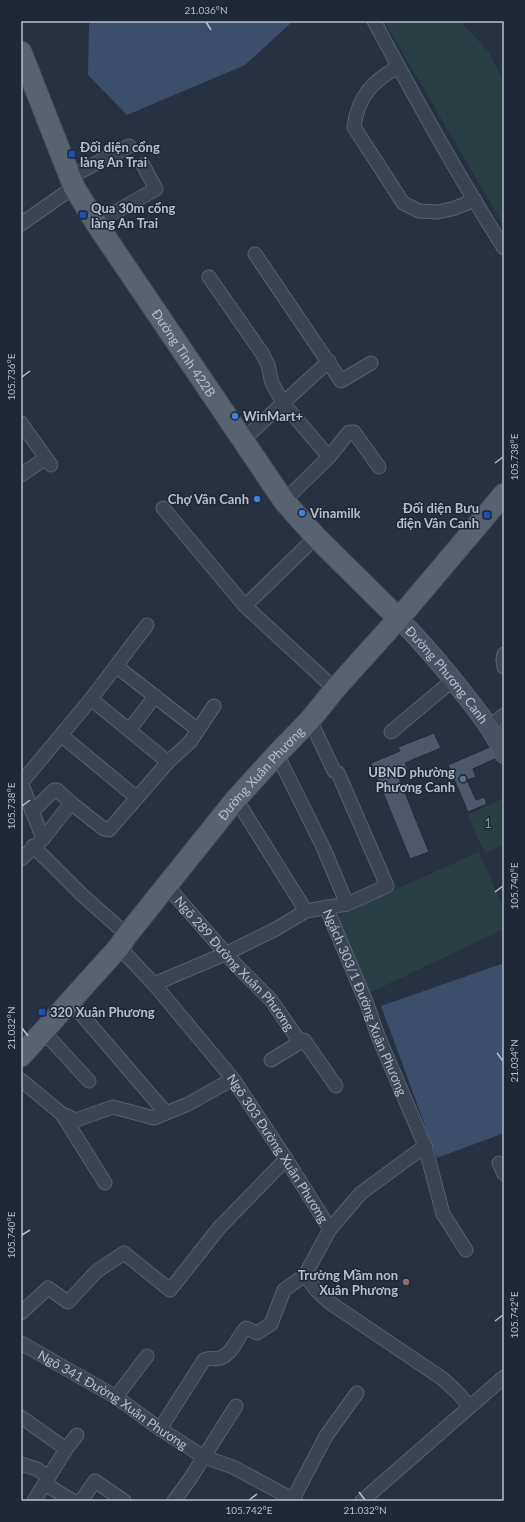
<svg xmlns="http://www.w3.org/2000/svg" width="525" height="1522" font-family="Lato,sans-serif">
	<rect width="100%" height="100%" fill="#263142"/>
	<g fill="#283f43">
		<path d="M384,21H460L489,52L504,83V226Z"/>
		<path d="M504,798V845L485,853L467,815Z"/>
		<path d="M479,852L504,910V929L367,994L335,916Z"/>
	</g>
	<g fill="#3b4e6b">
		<path d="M91,21H293L245,65L127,115L88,75L89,24Z"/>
		<path d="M504,963V1133L437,1158L381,1006Z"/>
	</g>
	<g fill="#4c586b" stroke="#212a39">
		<path d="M434,733L441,748L405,763L408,769L397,773L429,852L410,859L371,763L400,751L398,747Z"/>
		<path d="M492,746L497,758L473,769L476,777L467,780L476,800L484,797L487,804L468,812L448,765Z"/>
	</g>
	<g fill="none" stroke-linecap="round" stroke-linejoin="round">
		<g stroke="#58616f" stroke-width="15">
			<g id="street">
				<path d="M374,21C415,98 457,175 504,248"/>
				<path d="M398,67C373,81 358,96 354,127L403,203L419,211L438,212L455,208L475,200"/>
				<path d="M70,177L129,146"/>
				<path d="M96,223L156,189L143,165"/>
				<path d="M21,224L74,187"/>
				<path d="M255,254L341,381L371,363"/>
				<path d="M209,277L262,353L268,365L272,383L283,403L242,441"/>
				<path d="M21,423L51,465"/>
				<path d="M329,457L349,432H354L379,467"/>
				<path d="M21,475L46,458"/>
				<path d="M284,501L329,457L283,403L329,361"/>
				<path d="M163,508L245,606L335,689"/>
				<path d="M245,606L316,537"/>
				<path d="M504,654L503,659L504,667"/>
				<path d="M116,666L198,730"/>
				<path d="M91,699L168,762"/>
				<path d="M490,726L504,715"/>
				<path d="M130,729L155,696"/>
				<path d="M391,732L453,680"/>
				<path d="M61,735L137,798"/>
				<path d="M277,754L323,847L347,904"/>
				<path d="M21,782L43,839"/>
				<path d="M22,782L91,699L147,625"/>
				<path d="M236,799L306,911"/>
				<path d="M32,812L54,790H57L71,803L104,829L109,830L168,762L190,742L214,706"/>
				<path d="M33,846L80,893L127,935"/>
				<path d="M21,859L43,839L71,803"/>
				<path id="s1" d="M167,886L235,964L271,1000L300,1042"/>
				<path id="s2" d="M326,907L367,1004L378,1036L425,1146L443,1214L466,1250"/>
				<path id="s3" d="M119,947L154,984L233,1079L286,1159L330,1229"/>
				<path d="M154,984L225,954L276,929L306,911L347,904L387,886L338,773L334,771L310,720"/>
				<path d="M70,1001L166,1113"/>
				<path d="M43,1031L89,1081"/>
				<path d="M271,1060L304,1040L336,1086"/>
				<path d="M21,1080L62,1114L76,1120L113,1107L154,1118L188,1104L233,1079"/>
				<path d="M62,1114L105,1183"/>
				<path d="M499,1163L504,1174"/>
				<path d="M305,1275L317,1291L329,1302L443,1379L459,1394L469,1406"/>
				<path d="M21,1313L48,1288L68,1302L97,1271L124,1253L170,1290L219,1228L286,1159"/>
				<path id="s4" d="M21,1343L116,1397L160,1429L204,1457L233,1467L296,1501"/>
				<path d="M116,1397L147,1356"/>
				<path d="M21,1417L66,1449"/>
				<path d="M160,1429L204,1360C210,1357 215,1360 220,1358C233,1354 237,1337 246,1328L257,1333L271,1324L284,1290L305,1275L330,1229L361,1193L425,1146"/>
				<path d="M21,1464L37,1469L48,1477"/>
				<path d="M45,1484L73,1501"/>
				<path d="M293,1499L326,1436L357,1393"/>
				<path d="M34,1501L66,1449L77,1435"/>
				<path d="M81,1501L95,1481L124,1501"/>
				<path d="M174,1501L190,1479L236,1406"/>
				<path d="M362,1501L504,1377"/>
			</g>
		</g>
		<g stroke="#58616f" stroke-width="20">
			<g id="secondary">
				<path id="s5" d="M398,618C422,642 445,669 465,695C480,714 494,732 504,754"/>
			</g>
		</g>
		<g stroke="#444c5b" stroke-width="23">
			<g id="primary">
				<path id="s6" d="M21,52L74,187L96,223L284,501L316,537L398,618"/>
				<path id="s7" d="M21,1056L119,947L127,935L236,799L277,754L310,720L335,689L406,610L504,494"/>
			</g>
		</g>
		<use href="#street" stroke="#3a4452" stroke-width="13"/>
		<use href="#secondary" stroke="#485265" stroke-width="18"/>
		<use href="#primary" stroke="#586372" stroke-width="21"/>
	</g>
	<path fill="none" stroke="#b7bfcc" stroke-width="1.5" d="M206,22L211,30M22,377L30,371M495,463L503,457M22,806L30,800M495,892L503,886M22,1028L28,1036M497,1053L503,1061M22,1235L30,1230M495,1321L503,1315M359,1492L365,1500M249,1500L257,1494"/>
	<g fill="#1a4fb4" stroke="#1f2837" stroke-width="1.5">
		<rect x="68" y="150" width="8" height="8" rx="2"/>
		<rect x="79" y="211" width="8" height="8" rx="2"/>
		<rect x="483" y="511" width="8" height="8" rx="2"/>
		<rect x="38" y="1008" width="8" height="8" rx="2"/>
	</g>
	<g fill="#3f7fe0" stroke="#1f2837" stroke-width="1.5">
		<circle cx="235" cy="416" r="4"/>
		<circle cx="257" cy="499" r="4"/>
		<circle cx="302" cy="513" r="4"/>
	</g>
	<circle fill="#5c6f8a" stroke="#1f2837" stroke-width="1.5" cx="463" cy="779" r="4"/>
	<circle fill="#8d6e63" stroke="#1f2837" stroke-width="1.5" cx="406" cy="1282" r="4"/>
	<g text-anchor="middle" stroke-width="3" stroke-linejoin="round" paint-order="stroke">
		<g font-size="13" font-weight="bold" fill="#b7bfcc" stroke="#1f2837" text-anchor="start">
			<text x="80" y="152">Đối diện cổng<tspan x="80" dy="15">làng An Trai</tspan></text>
			<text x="91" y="213">Qua 30m cổng<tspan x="91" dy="15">làng An Trai</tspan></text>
			<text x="243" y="421">WinMart+</text>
			<text x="249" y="504" text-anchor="end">Chợ Vân Canh</text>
			<text x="479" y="513" text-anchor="end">Đối diện Bưu<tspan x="479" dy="15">điện Vân Canh</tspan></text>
			<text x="310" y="518">Vinamilk</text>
			<text x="455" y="777" text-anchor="end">UBND phường<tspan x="455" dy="15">Phương Canh</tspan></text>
			<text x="50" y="1017">320 Xuân Phương</text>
			<text x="398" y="1280" text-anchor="end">Trường Mầm non<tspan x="398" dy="15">Xuân Phương</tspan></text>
		</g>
		<g font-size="13" fill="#b7bfcc" stroke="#1f2837">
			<text dy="5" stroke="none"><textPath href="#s6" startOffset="344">Đường Tỉnh 422B</textPath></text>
			<text dy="5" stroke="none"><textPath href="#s5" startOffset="75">Đường Phương Canh</textPath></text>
			<text dy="5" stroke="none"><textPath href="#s7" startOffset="371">Đường Xuân Phương</textPath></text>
			<text dy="5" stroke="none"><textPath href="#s1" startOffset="103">Ngõ 289 Đường Xuân Phương</textPath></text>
			<text dy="5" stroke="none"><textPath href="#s2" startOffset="103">Ngách 303/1 Đường Xuân Phương</textPath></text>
			<text dy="5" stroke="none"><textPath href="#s3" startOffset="257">Ngõ 303 Đường Xuân Phương</textPath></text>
			<text dy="5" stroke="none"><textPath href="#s4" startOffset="108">Ngõ 341 Đường Xuân Phương</textPath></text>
		</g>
		<g font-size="13" fill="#6e9d7a" stroke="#1f2837">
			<text x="488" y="828">1</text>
		</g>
	</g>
	<rect width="525" height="1522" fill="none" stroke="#1f2837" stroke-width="44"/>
	<rect x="22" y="22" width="481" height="1478" fill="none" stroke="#b7bfcc" stroke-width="1.5"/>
	<g font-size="10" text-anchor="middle" fill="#b7bfcc">
		<text x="206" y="14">21.036°N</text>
		<text transform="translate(11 377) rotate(-90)" y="4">105.736°E</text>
		<text transform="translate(514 457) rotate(-90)" y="4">105.738°E</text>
		<text transform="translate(11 806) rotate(-90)" y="4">105.738°E</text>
		<text transform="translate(514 886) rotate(-90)" y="4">105.740°E</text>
		<text transform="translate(11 1028) rotate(-90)" y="4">21.032°N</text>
		<text transform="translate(514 1061) rotate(-90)" y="4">21.034°N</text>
		<text transform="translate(11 1235) rotate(-90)" y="4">105.740°E</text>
		<text transform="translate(514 1315) rotate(-90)" y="4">105.742°E</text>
		<text x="249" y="1514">105.742°E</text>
		<text x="365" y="1514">21.032°N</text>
	</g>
</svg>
